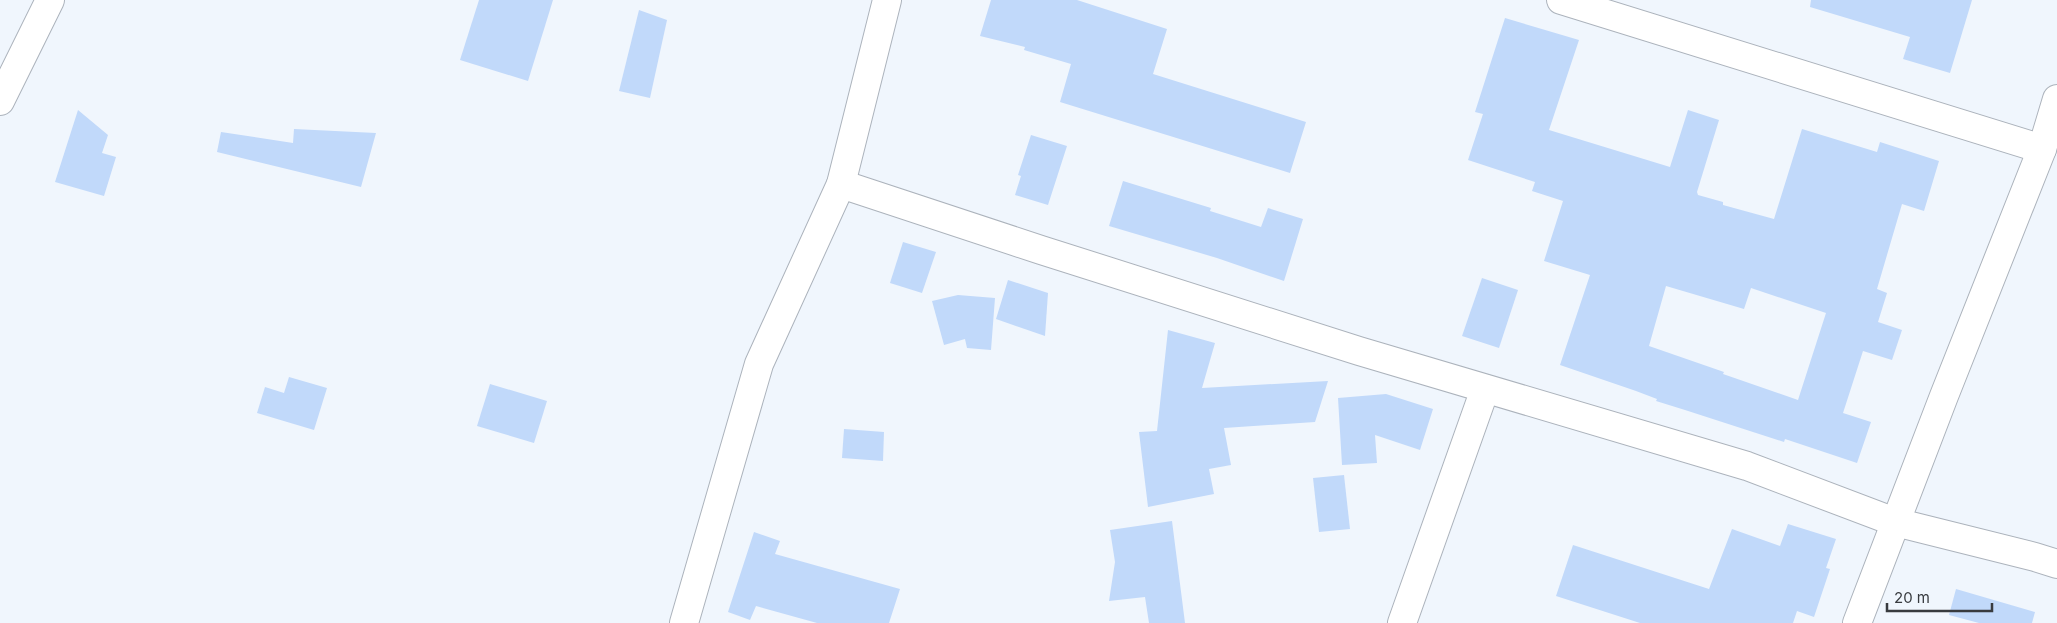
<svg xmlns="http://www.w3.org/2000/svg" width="2057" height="623" font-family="Inter,sans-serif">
	<rect width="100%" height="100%" fill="#f0f6fd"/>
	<g fill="#c1d9fa" fill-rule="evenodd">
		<path d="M479,0H553L528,81L460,60Z"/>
		<path d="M991,0H1077L1167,29L1153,74L1306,122L1290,173L1060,102L1071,64L1024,50L1025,47L980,36Z"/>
		<path d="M1811,0H1972L1950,73L1903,59L1910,37L1810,7Z"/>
		<path d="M639,10L667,20L650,98L619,91Z"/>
		<path d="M1505,18L1579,40L1549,130L1670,167L1688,110L1719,120L1697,192L1698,195L1723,202V205L1774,219L1802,129L1877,152L1880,142L1939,161L1924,211L1902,204L1877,289L1887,293L1878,322L1902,330L1892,360L1863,351L1843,413L1871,422L1857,463L1785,439L1784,442L1685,410L1656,401L1657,399L1636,391L1560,365L1590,275L1544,261L1563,201L1532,191L1535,182L1468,160L1483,114L1475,112ZM1666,286L1744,309L1751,288L1826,313L1798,400L1723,374L1724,372L1649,346Z"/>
		<path d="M78,110L108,135L102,153L116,157L104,196L55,182Z"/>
		<path d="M294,129L376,133L361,187L217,152L221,132L293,143Z"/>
		<path d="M1031,135L1067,146L1048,205L1015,195L1021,176L1018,175Z"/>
		<path d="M1123,181L1211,208L1210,211L1261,227L1268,208L1303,219L1284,281L1217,258L1109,226Z"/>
		<path d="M903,242L936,252L922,293L890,283Z"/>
		<path d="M1482,278L1518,290L1499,348L1462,336Z"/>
		<path d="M1008,280L1048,293L1045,336L996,319Z"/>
		<path d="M958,295L995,298L991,350L967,348L965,339L944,345L932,301Z"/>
		<path d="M1168,330L1215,343L1202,388L1328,381L1315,422L1224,428L1231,465L1209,469L1214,494L1148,507L1139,432L1157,431Z"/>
		<path d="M289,377L327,388L314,430L257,413L265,387L284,393Z"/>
		<path d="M490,384L547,401L534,443L477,426Z"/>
		<path d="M1386,394L1433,409L1420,450L1375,435L1377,463L1342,465L1338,398Z"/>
		<path d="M844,429L884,432L883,461L842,458Z"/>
		<path d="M1344,475L1350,529L1319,532L1313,478Z"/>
		<path d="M1172,521L1185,623H1149L1145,597L1109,601L1115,562L1110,530Z"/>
		<path d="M1788,524L1836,539L1826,568L1830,569L1814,617L1797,611L1793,623H1640L1556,596L1573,545L1709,589L1732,529L1780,546Z"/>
		<path d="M754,532L780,541L775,554L900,589L889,623H817L756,606L750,620L728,612Z"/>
		<path d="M1956,589L2035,612L2032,623H1979L1949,615Z"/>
	</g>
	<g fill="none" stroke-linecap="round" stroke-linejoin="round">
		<g stroke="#acb3bc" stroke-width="30">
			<g id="street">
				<path d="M1561,0L2042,149"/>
				<path d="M0,101L50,0"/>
				<path d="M841,184L1041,250L1359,351L1747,466L1895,522L2035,557L2057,564"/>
				<path d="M684,623L759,364L841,184L887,0"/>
				<path d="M1402,623L1485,389"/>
				<path d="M1857,623L1944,396L2042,149L2057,99"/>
			</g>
		</g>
		<use href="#street" stroke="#fff" stroke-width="28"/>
	</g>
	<path d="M1887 603v8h105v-8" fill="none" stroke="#383b3f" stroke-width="2.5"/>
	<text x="1894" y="603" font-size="15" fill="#383b3f" stroke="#f0f6fd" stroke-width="4" paint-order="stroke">20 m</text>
</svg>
